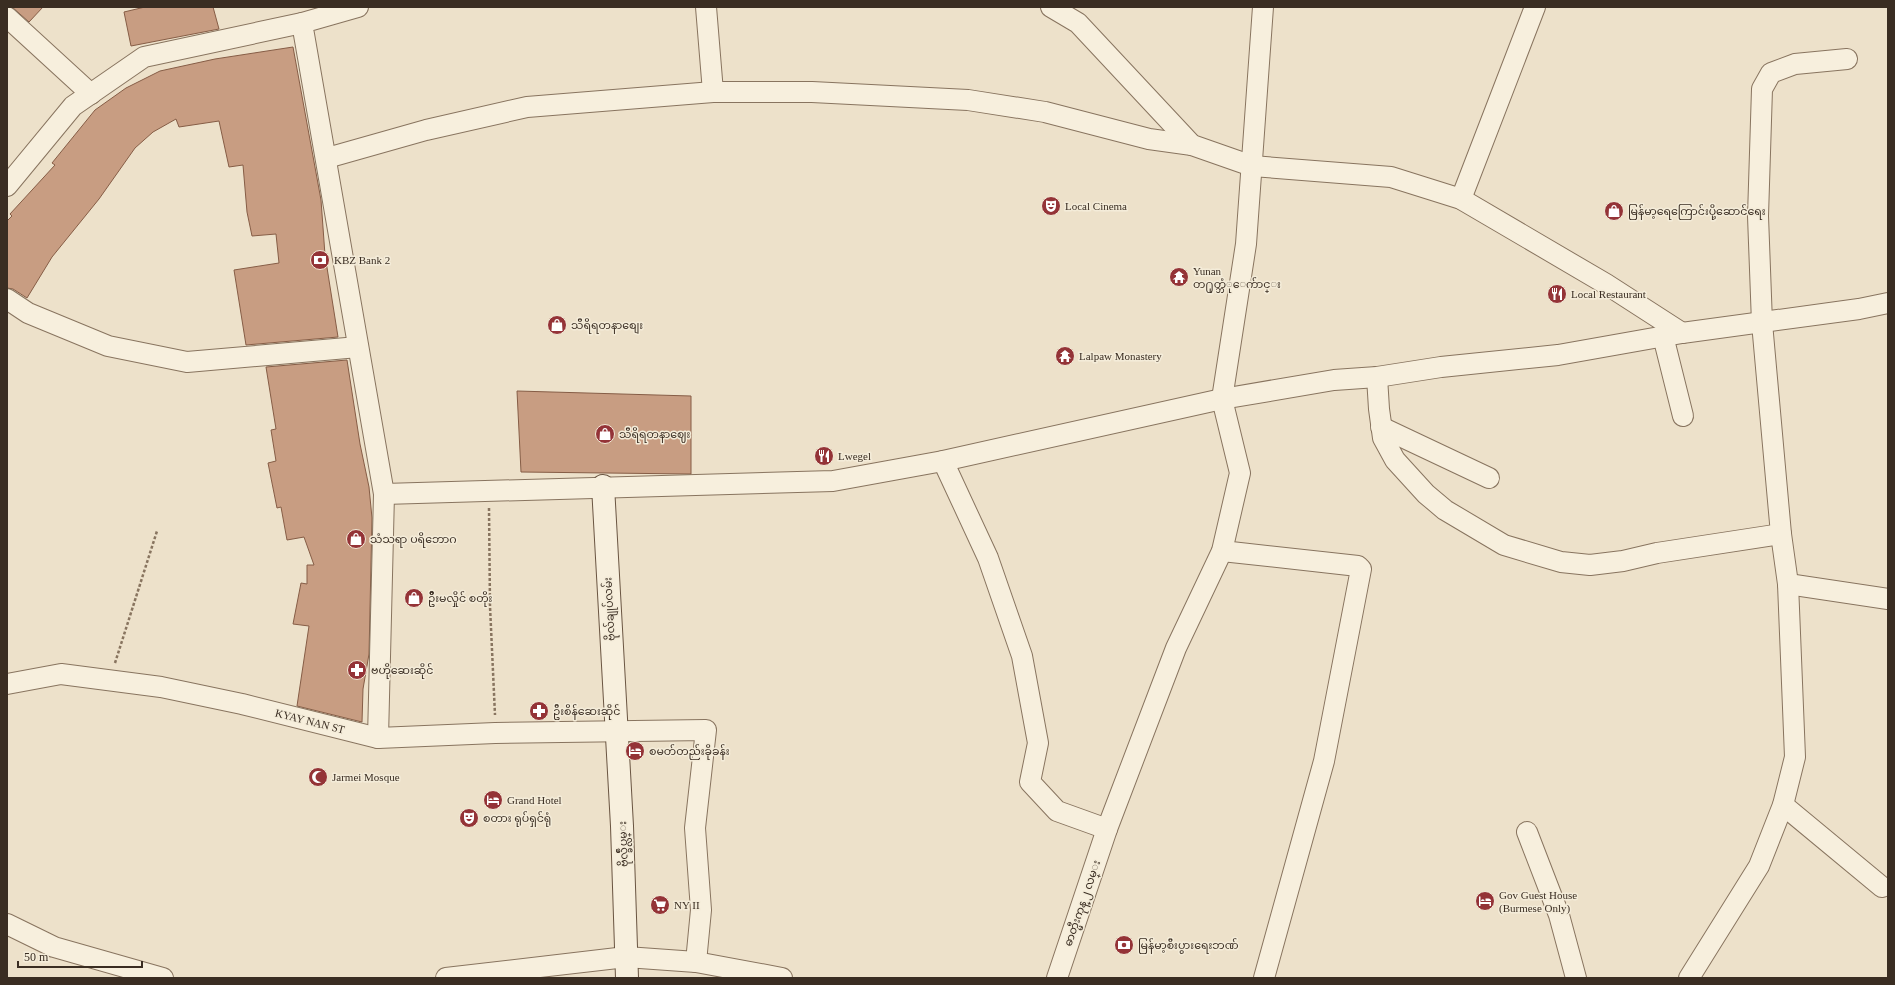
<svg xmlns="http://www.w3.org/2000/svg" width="1895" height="985" font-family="'Times New Roman','Noto Sans Myanmar',serif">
	<rect width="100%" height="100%" fill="#ede1ca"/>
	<g fill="#c89d82" stroke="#865d46">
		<path d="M12,7H43L29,22Z"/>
		<path d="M145,7H213L219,29L131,46L124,12Z"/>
		<path d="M293,47L321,200L325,255L338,337L246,345L234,270L279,263L276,234L252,236L247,212L243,165L229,167L219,121L179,127L176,119L153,132L135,148L99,199L52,257L27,298L13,289L7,288V221L12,216L10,214L55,165L52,163L95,110L126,88L160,71L215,59Z"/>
		<path d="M347,360L360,444L369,487L372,518L369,654L363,689L362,722L297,706L309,626L293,624L301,583L307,584V565H314L304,537L287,540L281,507L277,508L268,463L276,461L271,430L276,429L266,367Z"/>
		<path d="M517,391L691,396V474L521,472Z"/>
	</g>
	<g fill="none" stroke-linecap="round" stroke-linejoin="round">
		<g stroke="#88745f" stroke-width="22">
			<g id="street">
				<path d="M358,7L302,23L384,494L378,738"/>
				<path d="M706,7L713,92"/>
				<path d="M1051,7L1078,23L1192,145L1252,166L1391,177L1461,199L1606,284L1682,333"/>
				<path d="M7,17L91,94"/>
				<path d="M327,158L426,130L527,107L713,92H812L968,100L1045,112L1149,139L1192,145"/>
				<path d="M7,186L73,106L144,57L302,23"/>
				<path d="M1461,199L1535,7"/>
				<path d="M7,299L28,313L108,346L187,362L358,347"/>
				<path d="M1663,336L1683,416"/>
				<path d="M1377,377L1379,409L1383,438L1395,460L1426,494L1445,510L1504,545L1561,562L1590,565L1623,561L1657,553L1781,534"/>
				<path d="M1381,427L1489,478"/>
				<path d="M943,461L988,558L1022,656L1038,743L1030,782L1057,811L1107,829"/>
				<path d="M384,494L833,481L943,461L1222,399L1334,380L1377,377L1441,367L1558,355L1682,333L1859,309L1888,303"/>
				<path d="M1222,551L1358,566L1361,569L1324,761L1264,978"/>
				<path d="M1788,584L1888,599"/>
				<path d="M7,684L61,674L161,687L242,704L378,738L495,733L706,730L695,828L701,910L696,962"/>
				<path d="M1783,805L1882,887"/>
				<path d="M1527,832L1559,915L1576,978"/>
				<path d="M7,924L54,947L163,978"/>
				<path d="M446,978L626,957L696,962L782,978"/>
				<path d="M1057,978L1107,829L1176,648L1222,551L1240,473L1222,399L1246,244L1263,7"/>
				<path d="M1689,978L1759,866L1783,805L1795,757L1788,584L1781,534L1762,323L1758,216L1762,89L1771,73L1795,64L1847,59"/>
			</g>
		</g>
		<g stroke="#6a5542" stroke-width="24">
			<path id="secondary" d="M603,486L622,826L627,978"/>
		</g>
		<g stroke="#88745f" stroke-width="2.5" stroke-dasharray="3 2" stroke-linecap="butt">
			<path d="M489,508L490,606L495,715"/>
			<path d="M115,663L157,531"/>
		</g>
		<use href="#street" stroke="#f7efdd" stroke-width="20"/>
		<use href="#secondary" stroke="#f7efdd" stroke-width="22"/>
	</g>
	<defs>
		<g id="theatre-disc" transform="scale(1)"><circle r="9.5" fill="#943337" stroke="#f4ecd9"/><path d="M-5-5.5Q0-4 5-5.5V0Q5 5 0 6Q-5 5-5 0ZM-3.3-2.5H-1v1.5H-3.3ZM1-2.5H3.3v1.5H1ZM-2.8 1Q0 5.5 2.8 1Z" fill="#fff"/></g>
		<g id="shop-disc" transform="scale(1)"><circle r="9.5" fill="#943337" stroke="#f4ecd9"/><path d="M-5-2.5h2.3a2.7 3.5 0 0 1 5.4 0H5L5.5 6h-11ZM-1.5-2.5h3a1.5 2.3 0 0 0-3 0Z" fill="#fff"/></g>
		<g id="bank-disc" transform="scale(1)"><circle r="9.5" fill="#943337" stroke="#f4ecd9"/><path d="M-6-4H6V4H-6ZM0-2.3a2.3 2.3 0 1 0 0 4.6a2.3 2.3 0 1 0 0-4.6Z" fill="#fff"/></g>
		<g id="temple-disc" transform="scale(1)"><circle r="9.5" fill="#943337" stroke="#f4ecd9"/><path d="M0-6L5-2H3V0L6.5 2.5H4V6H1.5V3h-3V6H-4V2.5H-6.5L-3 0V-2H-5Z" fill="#fff"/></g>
		<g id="restaurant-disc" transform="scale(1)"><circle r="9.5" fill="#943337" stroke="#f4ecd9"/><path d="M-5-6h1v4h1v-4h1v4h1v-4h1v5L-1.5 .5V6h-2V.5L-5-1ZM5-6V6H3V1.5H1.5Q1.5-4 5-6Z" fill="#fff"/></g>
		<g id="pharmacy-disc" transform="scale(1)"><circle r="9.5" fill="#943337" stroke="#f4ecd9"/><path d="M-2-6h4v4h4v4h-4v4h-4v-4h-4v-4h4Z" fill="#fff"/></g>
		<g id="hotel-disc" transform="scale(1)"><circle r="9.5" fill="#943337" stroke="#f4ecd9"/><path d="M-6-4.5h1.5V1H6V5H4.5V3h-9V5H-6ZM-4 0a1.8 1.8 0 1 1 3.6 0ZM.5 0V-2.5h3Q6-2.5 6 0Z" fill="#fff"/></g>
		<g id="mosque-disc" transform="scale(1)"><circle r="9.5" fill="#943337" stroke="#f4ecd9"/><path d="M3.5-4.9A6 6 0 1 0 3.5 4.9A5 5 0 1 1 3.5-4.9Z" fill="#fff"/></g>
		<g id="supermarket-disc" transform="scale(1)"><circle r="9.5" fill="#943337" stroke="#f4ecd9"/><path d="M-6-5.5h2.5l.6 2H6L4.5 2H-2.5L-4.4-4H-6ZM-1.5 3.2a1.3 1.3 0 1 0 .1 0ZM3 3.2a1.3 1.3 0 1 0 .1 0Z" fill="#fff"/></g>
	</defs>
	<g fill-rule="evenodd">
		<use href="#theatre-disc" x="1051" y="206"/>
		<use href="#shop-disc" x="1614" y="211"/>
		<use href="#bank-disc" x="320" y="260"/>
		<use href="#temple-disc" x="1179" y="277"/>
		<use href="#restaurant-disc" x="1557" y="294"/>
		<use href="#shop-disc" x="557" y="325"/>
		<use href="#temple-disc" x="1065" y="356"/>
		<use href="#shop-disc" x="605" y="434"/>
		<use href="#restaurant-disc" x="824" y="456"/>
		<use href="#shop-disc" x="356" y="539"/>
		<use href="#shop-disc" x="414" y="598"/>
		<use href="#pharmacy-disc" x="357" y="670"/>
		<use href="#pharmacy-disc" x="539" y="711"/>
		<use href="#hotel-disc" x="635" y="751"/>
		<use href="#mosque-disc" x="318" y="777"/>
		<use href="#hotel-disc" x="493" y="800"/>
		<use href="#theatre-disc" x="469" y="818"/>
		<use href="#hotel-disc" x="1485" y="901"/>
		<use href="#supermarket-disc" x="660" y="905"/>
		<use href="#bank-disc" x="1124" y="945"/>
	</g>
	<g text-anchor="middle" stroke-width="3" stroke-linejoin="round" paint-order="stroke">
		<g font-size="11" fill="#3a2d22" stroke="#f4ecd9" text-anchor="start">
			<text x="1065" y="210">Local Cinema</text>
			<text x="1628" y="215">မြန်မာ့ရေကြောင်းပို့ဆောင်ရေး</text>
			<text x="334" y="264">KBZ Bank 2</text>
			<text x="1193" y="275">Yunan<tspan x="1193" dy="13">တ႐ုတ္ဘံုေက်ာင္း</tspan></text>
			<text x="1571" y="298">Local Restaurant</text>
			<text x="571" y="329">သီရိရတနာစျေး</text>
			<text x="1079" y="360">Lalpaw Monastery</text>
			<text x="619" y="438">သီရိရတနာဈေး</text>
			<text x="838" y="460">Lwegel</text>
			<text x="370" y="543">သံသရာ ပရိဘောဂ</text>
			<text x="428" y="602">ဦီးမလှိုင် စတိုး</text>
			<text x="371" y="674">ဗဟိုဆေးဆိုင်</text>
			<text x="553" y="715">ဦးစိန်ဆေးဆိုင်</text>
			<text x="649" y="755">စမတ်တည်းခိုခန်း</text>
			<text x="332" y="781">Jarmei Mosque</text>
			<text x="507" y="804">Grand Hotel</text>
			<text x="483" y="822">စတား ရုပ်ရှင်ရုံ</text>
			<text x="1499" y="899">Gov Guest House<tspan x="1499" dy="13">(Burmese Only)</tspan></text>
			<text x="674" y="909">NY II</text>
			<text x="1138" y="949">မြန်မာ့စီးပွားရေးဘဏ်</text>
		</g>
		<g font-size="11" fill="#3a2d22" stroke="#f4ecd9">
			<text transform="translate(609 609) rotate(-93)" y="4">ဗိုလ်ချုပ်လမ်း</text>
			<text transform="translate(310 721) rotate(14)" y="4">KYAY NAN ST</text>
			<text transform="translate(623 844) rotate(-92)" y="4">ဗိုလ္ခ်ဳပ္လမ္း</text>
			<text transform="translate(1082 903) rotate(-71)" y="4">ဓာတ္မီးကုန္ ၂ လမ္း</text>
		</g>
	</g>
	<rect width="1895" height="985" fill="none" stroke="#3a2d22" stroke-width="16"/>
	<path d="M18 961v6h124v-6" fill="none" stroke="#3a2d22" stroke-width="2"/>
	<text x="24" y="961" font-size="12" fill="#3a2d22" stroke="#f4ecd9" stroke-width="3" paint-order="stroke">50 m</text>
</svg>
